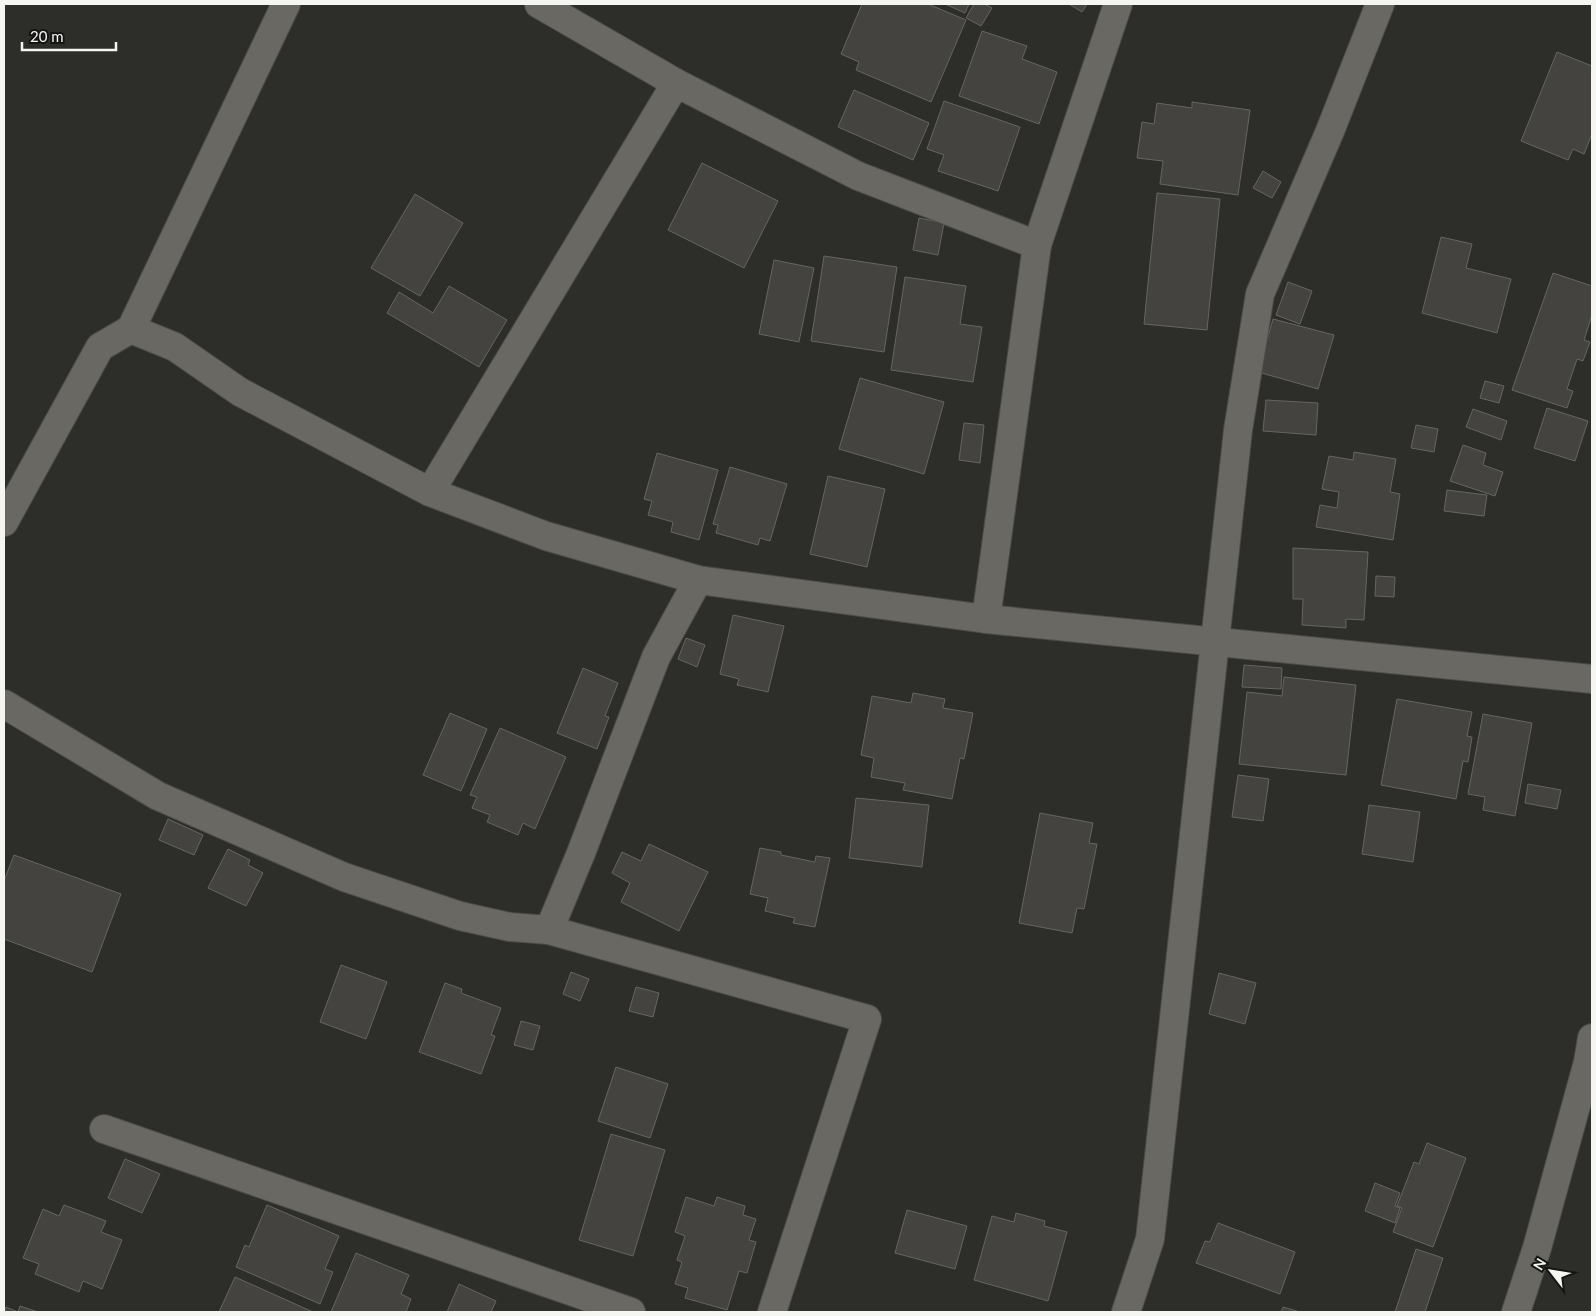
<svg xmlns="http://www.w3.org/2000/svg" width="1596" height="1316" font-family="Lato,sans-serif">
	<rect width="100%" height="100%" fill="#2d2d29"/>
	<g fill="#44433f" stroke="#666661">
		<path d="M862,4H928L966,20L931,102L856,70L859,62L841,54Z"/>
		<path d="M945,4H969L965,13Z"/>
		<path d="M974,4H984L992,8L981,26L966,18Z"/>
		<path d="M1069,4H1087L1082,12Z"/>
		<path d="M982,31L1027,46L1022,59L1057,72L1039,124L959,96Z"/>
		<path d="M1557,52L1592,66V134L1584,154L1573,149L1568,160L1521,141Z"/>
		<path d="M854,90L929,123L913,160L838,127Z"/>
		<path d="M944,101L1020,127L998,191L938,171L944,155L927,149Z"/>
		<path d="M1192,102L1250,110L1238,195L1160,184L1163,161L1137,158L1142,122L1154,124L1157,103L1192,108Z"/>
		<path d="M702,163L778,201L744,268L668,230Z"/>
		<path d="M1263,171L1281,182L1272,198L1253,188Z"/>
		<path d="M1157,193L1220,199L1207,330L1144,324Z"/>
		<path d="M415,194L463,223L420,296L371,268Z"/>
		<path d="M919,218L944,223L938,255L913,250Z"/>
		<path d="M1441,237L1472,244L1466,268L1511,279L1497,333L1422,313Z"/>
		<path d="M824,256L897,267L884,352L811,341Z"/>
		<path d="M774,260L814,268L799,342L759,334Z"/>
		<path d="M1553,273L1592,286V315L1584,340L1590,342L1583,361L1577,359L1567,389L1573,391L1567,408L1512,390Z"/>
		<path d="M905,277L966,286L960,324L982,327L973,382L891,370Z"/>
		<path d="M1288,282L1312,291L1300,324L1276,315Z"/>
		<path d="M449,286L507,320L479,367L387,313L399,292L433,313Z"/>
		<path d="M1273,319L1334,335L1318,389L1258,372Z"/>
		<path d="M860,378L944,402L924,474L839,449Z"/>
		<path d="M1485,381L1504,386L1499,403L1480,398Z"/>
		<path d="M1266,400L1318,403L1316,435L1263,431Z"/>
		<path d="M1547,408L1588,421L1575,461L1534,448Z"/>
		<path d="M1473,409L1507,421L1501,440L1466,427Z"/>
		<path d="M964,423L984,425L980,463L959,460Z"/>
		<path d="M1416,425L1438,429L1434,452L1411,448Z"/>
		<path d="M1463,445L1486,453L1483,465L1503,472L1495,496L1450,481Z"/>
		<path d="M1354,452L1396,459L1390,492L1400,494L1393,540L1316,527L1320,505L1337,508L1339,492L1322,489L1329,456L1353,460Z"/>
		<path d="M657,453L718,470L699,540L671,532L673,522L648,515L652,501L644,499Z"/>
		<path d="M730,467L787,484L770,541L760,538L758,545L716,533L718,525L713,524Z"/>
		<path d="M828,476L885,489L867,567L810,554Z"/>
		<path d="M1447,490L1487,495L1484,516L1444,511Z"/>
		<path d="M1293,548L1368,552L1364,620L1346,619V628L1302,625L1303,599H1293Z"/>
		<path d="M1376,576L1395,577L1394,597L1375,596Z"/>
		<path d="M733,615L784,626L768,692L737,685L739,679L720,674Z"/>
		<path d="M686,638L705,645L697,667L678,659Z"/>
		<path d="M1244,665L1282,668L1281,689L1242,687Z"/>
		<path d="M583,668L618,683L605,716L609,717L597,749L557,733Z"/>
		<path d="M1284,677L1356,685L1346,775L1239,764L1247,692L1282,696Z"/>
		<path d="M913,693L945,699L943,708L973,713L964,759L960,758L952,799L903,790L905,783L871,777L874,758L861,755L872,696L911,703Z"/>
		<path d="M1397,699L1472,712L1467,736L1472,737L1468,762L1463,761L1456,799L1381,785Z"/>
		<path d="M450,713L487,729L461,791L423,775Z"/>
		<path d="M1483,714L1532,723L1515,816L1483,810L1485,797L1468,794Z"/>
		<path d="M500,728L566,757L535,829L523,823L518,835L487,822L490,815L472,808L477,797L470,795Z"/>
		<path d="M1238,775L1269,779L1263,821L1232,817Z"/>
		<path d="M1528,784L1561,790L1557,809L1525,803Z"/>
		<path d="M856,798L929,805L922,867L849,858Z"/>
		<path d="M1369,805L1420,812L1413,862L1362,854Z"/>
		<path d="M1040,813L1093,823L1089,843L1097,844L1084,909L1077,908L1072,933L1019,923Z"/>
		<path d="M168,819L203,835L194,855L159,840Z"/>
		<path d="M649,844L708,872L679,931L621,902L630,883L612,873L622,852L641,861Z"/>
		<path d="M760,848L781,852V855L815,862L816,856L830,858L815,927L793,923L795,918L765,911L768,898L750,894Z"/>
		<path d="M228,849L250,860L248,865L263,873L246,906L208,888Z"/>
		<path d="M14,855L121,894L92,972L4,939V881Z"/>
		<path d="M341,965L387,982L366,1039L320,1022Z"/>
		<path d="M571,972L589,979L580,1001L563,994Z"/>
		<path d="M1219,973L1256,983L1245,1024L1209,1014Z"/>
		<path d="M445,983L462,989L461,993L501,1008L491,1035L495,1036L481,1074L419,1052Z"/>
		<path d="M636,987L659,993L653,1017L629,1011Z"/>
		<path d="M521,1021L540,1026L533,1050L514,1045Z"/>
		<path d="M616,1067L668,1084L650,1138L598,1121Z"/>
		<path d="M611,1134L665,1150L633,1256L579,1240Z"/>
		<path d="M1427,1143L1466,1158L1433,1247L1393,1232L1402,1208L1397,1206L1414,1162L1419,1164Z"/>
		<path d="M125,1159L160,1174L142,1213L108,1198Z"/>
		<path d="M1375,1183L1400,1193L1395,1206L1400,1208L1395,1223L1365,1211Z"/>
		<path d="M686,1197L714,1206L717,1197L745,1206L743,1215L756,1219L749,1240L756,1242L747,1273L739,1271L727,1310L685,1298L688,1288L675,1284L682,1262L677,1260L685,1236L675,1232Z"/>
		<path d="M64,1205L106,1221L101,1232L122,1240L102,1289L83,1281L79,1292L35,1274L39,1264L23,1258L43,1209L59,1216Z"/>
		<path d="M267,1205L339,1236L325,1269L333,1272L320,1304L236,1267L245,1245L249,1247Z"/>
		<path d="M907,1210L967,1226L955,1269L895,1253Z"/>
		<path d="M1016,1213L1045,1221L1044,1226L1067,1232L1048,1301L974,1280L992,1216L1014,1222Z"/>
		<path d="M1218,1223L1295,1252L1280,1294L1196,1263L1205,1241L1210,1242Z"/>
		<path d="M1416,1249L1443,1258L1425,1312H1395Z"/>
		<path d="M356,1253L409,1275L401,1294L411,1299L406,1312H331Z"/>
		<path d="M235,1277L313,1312H219Z"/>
		<path d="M459,1284L496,1301L491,1312H447Z"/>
		<path d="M20,1306L38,1312H4L6,1307L18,1312Z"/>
		<path d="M1283,1307L1300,1312H1281Z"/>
	</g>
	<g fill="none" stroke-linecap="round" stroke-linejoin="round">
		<g stroke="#4c4b47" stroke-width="30">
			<g id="street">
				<path d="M539,4L676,83L858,176L1037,245"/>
				<path d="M131,329L286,4"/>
				<path d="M430,492L676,83"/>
				<path d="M4,522L100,347L131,329L175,347L240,392L430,492L546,536L698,580L986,619L1592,679"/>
				<path d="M986,619L1037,245L1118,4"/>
				<path d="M4,704L158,796L344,877L460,916L510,927L549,930L581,853L656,657L698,580"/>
				<path d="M549,930L867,1019L772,1312"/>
				<path d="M104,1129L631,1312"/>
				<path d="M1126,1312L1150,1239L1238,430L1260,294L1330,131L1380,4"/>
			</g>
		</g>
		<g stroke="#4c4b47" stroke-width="30">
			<path id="secondary" d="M1516,1312L1537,1248L1588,1062L1592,1038"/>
		</g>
		<use href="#street" stroke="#696863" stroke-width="28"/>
		<use href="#secondary" stroke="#696863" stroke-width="28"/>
	</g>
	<rect width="1596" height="1316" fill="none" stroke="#f5f5f2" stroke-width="10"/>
	<g transform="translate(1551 1271) rotate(301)" stroke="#151513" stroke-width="4" paint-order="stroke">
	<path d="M0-4L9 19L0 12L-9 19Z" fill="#f5f5f2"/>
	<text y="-8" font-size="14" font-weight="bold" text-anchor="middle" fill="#f5f5f2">N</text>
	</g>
	<path d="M22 42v8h94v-8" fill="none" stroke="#f5f5f2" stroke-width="2.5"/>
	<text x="30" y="42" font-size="15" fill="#f5f5f2" stroke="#151513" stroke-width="4" paint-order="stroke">20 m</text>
</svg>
